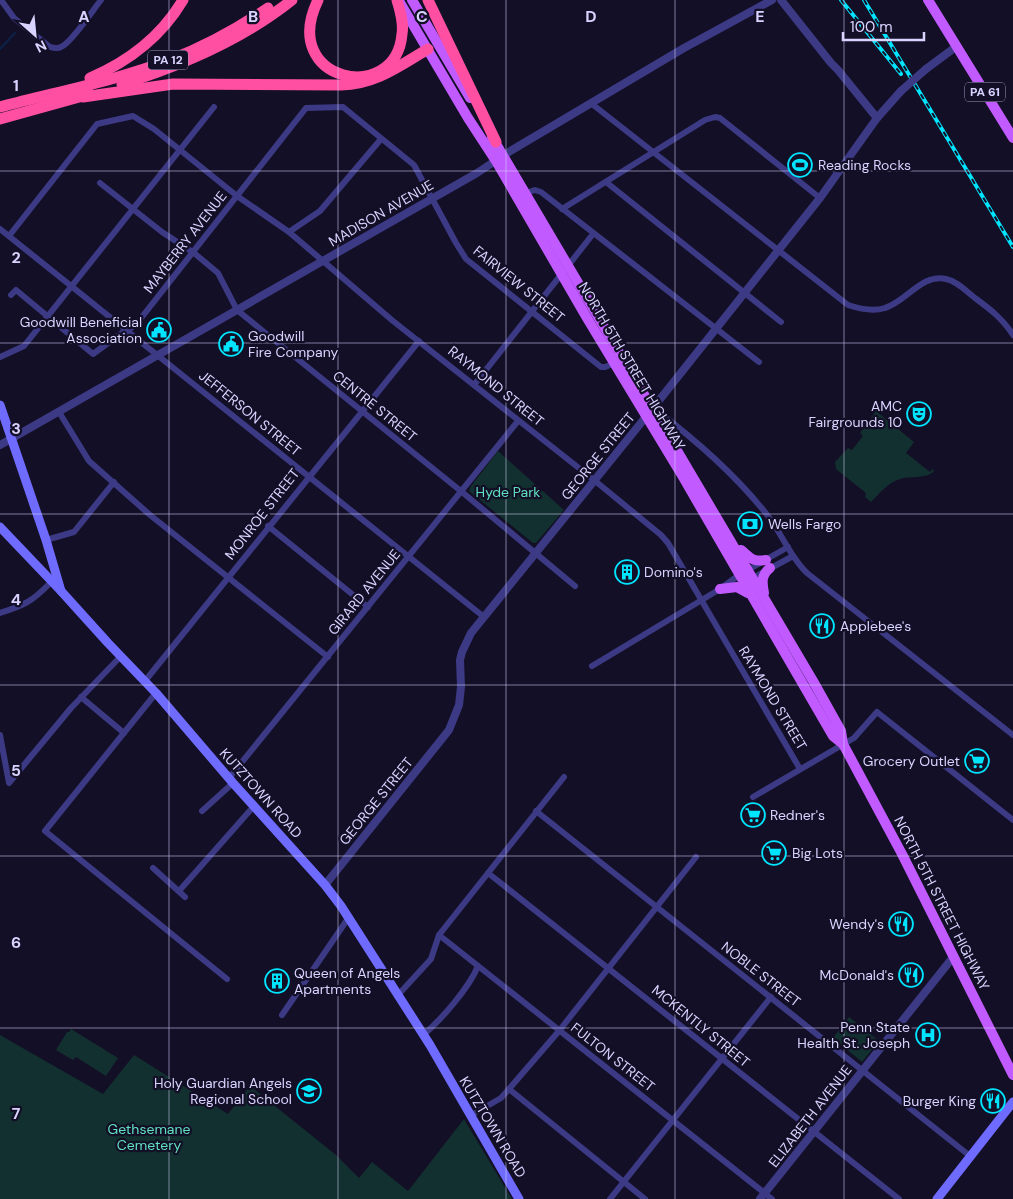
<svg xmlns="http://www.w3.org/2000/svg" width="1013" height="1199" font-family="'DM Sans',sans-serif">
	<rect width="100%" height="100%" fill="#130f26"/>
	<g fill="#12302f">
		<path d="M876,411L914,442L906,453L930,472L932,469L934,471C927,479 910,476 900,479C887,483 880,493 871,502L865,497L866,493L836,469L835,462L848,448L852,450L863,436L860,433Z"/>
		<path d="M498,451L564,510L536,543H533L469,491L471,486Z"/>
		<path d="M849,1017L879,1041L862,1062L833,1038Z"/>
		<path d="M71,1029L118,1058L106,1076L76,1057L73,1060L56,1050L67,1032H69Z"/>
		<path d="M0,1035L103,1094L134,1055L228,1114L250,1086L336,1155L359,1178L372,1162L408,1191L464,1119L512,1199H0Z"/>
	</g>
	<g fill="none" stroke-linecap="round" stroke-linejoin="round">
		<path stroke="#0c2248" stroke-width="2" d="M0,49L15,33"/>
		<g stroke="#3d3a85" stroke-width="6">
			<path d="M1,0L14,18L50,47C54,48 57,49 61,47C71,43 93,10 101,0"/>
			<path d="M592,104L848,305C860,309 873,312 885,308C906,302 922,273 946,279C957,281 966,291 975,298C990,309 1003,319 1013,335"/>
			<path d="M606,182L781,322"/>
			<path d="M100,183L162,232L194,253L218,273L237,310L462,492L575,586"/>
			<path d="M525,193L535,190L541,192L759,362"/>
			<path d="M562,209L705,120L715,117L720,118L820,198"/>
			<path d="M0,229L484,617"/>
			<path d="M289,232L320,211L381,139"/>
			<path d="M9,236L97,124L133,116L154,129L237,196L289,232L393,321L594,480L661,535L668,543L800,769"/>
			<path d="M11,295L16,290L93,354L126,330L131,328L138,322L306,108L343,107L414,165L456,243L466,259L601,367H605L615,363"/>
			<path d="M0,357L24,346L214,107"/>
			<path d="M474,385L593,234"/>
			<path d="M656,410C697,441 736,475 768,516C782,534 790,557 807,573L1013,735"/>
			<path d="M59,412L89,461L150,515L328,657"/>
			<path d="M268,526L368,607"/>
			<path d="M46,540L74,532L114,482"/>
			<path d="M751,579L793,556"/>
			<path d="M0,613C25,605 33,601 51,582"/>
			<path d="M592,666L720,589L739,575L788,547"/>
			<path d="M145,681L419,341"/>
			<path d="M156,693L45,831L227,979"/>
			<path d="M81,697L124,733"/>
			<path d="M0,735L9,783L71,708L121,656"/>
			<path d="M229,778L518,421"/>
			<path d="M753,797L854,738L877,712L1013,820"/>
			<path d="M202,811L233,783"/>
			<path d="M536,811L970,1156"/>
			<path d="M153,868L185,897"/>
			<path d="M488,873L899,1199"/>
			<path d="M179,891L254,806"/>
			<path d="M439,935L772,1199"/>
			<path d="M398,995L431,959L439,935L564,777"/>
			<path d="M282,1015L349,917"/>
			<path d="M423,1035C441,1020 469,988 478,966"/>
			<path d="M509,1089L645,1199"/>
			<path d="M470,1116L501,1098L509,1089L559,1031L696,857"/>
			<path d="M610,1199L771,997"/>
		</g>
		<g stroke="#3d3a85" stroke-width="8">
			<path d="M781,0L831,63L838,70L877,118"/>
			<path d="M926,69L957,46"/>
			<path d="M0,445L477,173L512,150L684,48L772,0"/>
			<path d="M325,885L449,730L459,705L461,687L460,660L462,652L471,633L653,408L820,198L877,118L901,91"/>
			<path d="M760,1199L954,956"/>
		</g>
		<g stroke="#6f6bff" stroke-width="9">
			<path d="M0,405L46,540L61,591L108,643L156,693L233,783L325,885L341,906L430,1045L519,1199"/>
			<path d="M0,527L61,591"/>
			<path d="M937,1199L1013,1102"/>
		</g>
		<g stroke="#c25bff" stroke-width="10">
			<path d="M412,0L470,98"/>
			<path d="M928,0L1013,138"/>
			<path d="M399,1L468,118L496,161L587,318L683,477L833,736L843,744"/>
			<path d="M492,137L813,681L841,731L843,744L902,854L1013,1075"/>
			<path d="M741,550C751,558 752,562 766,560"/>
			<path d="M720,589L737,587L748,593"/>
			<path d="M764,593C762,582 761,575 770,568"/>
		</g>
		<g stroke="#ff4fa3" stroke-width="11">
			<path d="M318,0C278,82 396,106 402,34C404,22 400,11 397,0"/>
			<path d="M428,0L496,142"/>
			<path d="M90,78C130,61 161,37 183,0"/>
			<path d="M122,84C183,65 242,40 292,0"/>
			<path d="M83,97L173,84L341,85C376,84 399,66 428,49"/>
			<path d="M0,107C56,92 115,81 170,60C204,47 237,29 268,8"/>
			<path d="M0,119L90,94"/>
		</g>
		<g stroke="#00e5ff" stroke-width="4">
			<g id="rail">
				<path d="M841,0L901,74"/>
				<path d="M864,0L1013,247"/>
			</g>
		</g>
		<use href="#rail" stroke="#130f26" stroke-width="2" stroke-dasharray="5.5" stroke-linecap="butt"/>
		<path stroke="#3d3a85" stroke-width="8" d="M901,91L926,69"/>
	</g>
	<path fill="none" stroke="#d9d4ff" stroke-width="1" stroke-opacity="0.55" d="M169,0V1199M338,0V1199M506,0V1199M675,0V1199M844,0V1199M0,171H1013M0,343H1013M0,514H1013M0,685H1013M0,856H1013M0,1028H1013"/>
	<defs>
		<g id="stadium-ring" transform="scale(1.25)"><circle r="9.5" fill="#130f26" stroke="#00e5ff" stroke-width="1.5"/><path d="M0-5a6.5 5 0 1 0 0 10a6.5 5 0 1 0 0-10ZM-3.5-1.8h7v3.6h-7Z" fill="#00e5ff"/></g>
		<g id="civic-ring" transform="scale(1.25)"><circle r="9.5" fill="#130f26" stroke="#00e5ff" stroke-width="1.5"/><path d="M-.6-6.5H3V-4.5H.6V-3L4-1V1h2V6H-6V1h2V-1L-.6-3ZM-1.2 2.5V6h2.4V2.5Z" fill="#00e5ff"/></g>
		<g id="theatre-ring" transform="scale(1.25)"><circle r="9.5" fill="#130f26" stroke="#00e5ff" stroke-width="1.5"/><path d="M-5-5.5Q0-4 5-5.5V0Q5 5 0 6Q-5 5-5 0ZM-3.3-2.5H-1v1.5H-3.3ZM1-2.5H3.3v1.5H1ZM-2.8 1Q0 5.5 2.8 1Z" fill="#00e5ff"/></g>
		<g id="bank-ring" transform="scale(1.25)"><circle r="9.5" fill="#130f26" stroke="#00e5ff" stroke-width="1.5"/><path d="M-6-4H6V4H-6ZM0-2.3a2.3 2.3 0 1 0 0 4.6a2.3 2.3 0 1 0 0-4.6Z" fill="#00e5ff"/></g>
		<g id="building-ring" transform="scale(1.25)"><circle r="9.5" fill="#130f26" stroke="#00e5ff" stroke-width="1.5"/><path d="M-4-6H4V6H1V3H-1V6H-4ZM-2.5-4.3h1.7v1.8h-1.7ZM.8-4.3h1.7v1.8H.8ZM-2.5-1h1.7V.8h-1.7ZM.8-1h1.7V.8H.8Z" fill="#00e5ff"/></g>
		<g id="restaurant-ring" transform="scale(1.25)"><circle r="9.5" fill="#130f26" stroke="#00e5ff" stroke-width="1.5"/><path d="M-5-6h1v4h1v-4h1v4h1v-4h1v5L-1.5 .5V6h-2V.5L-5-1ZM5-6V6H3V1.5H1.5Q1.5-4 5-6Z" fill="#00e5ff"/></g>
		<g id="supermarket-ring" transform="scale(1.25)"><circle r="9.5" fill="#130f26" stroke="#00e5ff" stroke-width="1.5"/><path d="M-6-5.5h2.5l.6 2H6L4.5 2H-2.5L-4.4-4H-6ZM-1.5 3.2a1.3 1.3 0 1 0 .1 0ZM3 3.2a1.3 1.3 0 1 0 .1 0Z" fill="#00e5ff"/></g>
		<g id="hospital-ring" transform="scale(1.25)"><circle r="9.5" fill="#130f26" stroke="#00e5ff" stroke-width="1.5"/><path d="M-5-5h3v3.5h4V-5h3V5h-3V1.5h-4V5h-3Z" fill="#00e5ff"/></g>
		<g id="school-ring" transform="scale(1.25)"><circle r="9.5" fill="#130f26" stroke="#00e5ff" stroke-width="1.5"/><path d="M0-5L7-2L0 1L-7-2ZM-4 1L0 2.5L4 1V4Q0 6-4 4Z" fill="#00e5ff"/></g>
	</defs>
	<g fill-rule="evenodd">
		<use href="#stadium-ring" x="800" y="165"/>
		<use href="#civic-ring" x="159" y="330"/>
		<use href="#civic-ring" x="231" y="344"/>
		<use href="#theatre-ring" x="919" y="414"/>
		<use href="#bank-ring" x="750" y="524"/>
		<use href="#building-ring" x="627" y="572"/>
		<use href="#restaurant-ring" x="822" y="626"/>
		<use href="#supermarket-ring" x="977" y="761"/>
		<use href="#supermarket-ring" x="753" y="815"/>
		<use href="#supermarket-ring" x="774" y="853"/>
		<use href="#restaurant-ring" x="901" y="924"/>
		<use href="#restaurant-ring" x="911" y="975"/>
		<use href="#building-ring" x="277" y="981"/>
		<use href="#hospital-ring" x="928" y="1035"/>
		<use href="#school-ring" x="309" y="1091"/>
		<use href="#restaurant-ring" x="993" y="1101"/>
	</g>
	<g text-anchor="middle" stroke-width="4.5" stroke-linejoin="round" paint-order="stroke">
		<g fill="#130f26" stroke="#9e99be" stroke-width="1">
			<rect x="148" y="50.5" width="40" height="19" rx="4"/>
			<rect x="965" y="82.5" width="40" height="19" rx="4"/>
		</g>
		<g font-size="12" font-weight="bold" fill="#d9d4ff">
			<text x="168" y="64">PA 12</text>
			<text x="985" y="96">PA 61</text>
		</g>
		<g font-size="14" fill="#d9d4ff" stroke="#130f26" text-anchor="start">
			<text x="818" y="170">Reading Rocks</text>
			<text x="142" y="327" text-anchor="end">Goodwill Beneficial<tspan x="142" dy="16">Association</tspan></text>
			<text x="248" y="341">Goodwill<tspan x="248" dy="16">Fire Company</tspan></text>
			<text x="902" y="411" text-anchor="end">AMC<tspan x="902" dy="16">Fairgrounds 10</tspan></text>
			<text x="768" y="529">Wells Fargo</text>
			<text x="644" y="577">Domino's</text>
			<text x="840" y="631">Applebee's</text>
			<text x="960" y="766" text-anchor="end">Grocery Outlet</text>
			<text x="770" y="820">Redner's</text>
			<text x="792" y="858">Big Lots</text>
			<text x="884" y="929" text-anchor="end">Wendy's</text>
			<text x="294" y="978">Queen of Angels<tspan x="294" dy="16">Apartments</tspan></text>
			<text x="894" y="980" text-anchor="end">McDonald's</text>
			<text x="910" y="1032" text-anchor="end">Penn State<tspan x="910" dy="16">Health St. Joseph</tspan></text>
			<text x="292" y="1088" text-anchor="end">Holy Guardian Angels<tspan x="292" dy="16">Regional School</tspan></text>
			<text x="976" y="1106" text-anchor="end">Burger King</text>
		</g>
		<g font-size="14" fill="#d9d4ff" stroke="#130f26">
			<text transform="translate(381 213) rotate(-30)" y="5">MADISON AVENUE</text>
			<text transform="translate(185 242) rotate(-52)" y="5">MAYBERRY AVENUE</text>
			<text transform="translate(519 284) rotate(39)" y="5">FAIRVIEW STREET</text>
			<text transform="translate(632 366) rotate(59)" y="5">NORTH 5TH STREET HIGHWAY</text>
			<text transform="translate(496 386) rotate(39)" y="5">RAYMOND STREET</text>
			<text transform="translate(375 406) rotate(39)" y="5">CENTRE STREET</text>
			<text transform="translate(250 413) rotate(39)" y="5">JEFFERSON STREET</text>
			<text transform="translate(598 456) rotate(-51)" y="5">GEORGE STREET</text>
			<text transform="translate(262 514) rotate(-52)" y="5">MONROE STREET</text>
			<text transform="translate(364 592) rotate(-51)" y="5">GIRARD AVENUE</text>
			<text transform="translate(773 698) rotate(59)" y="5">RAYMOND STREET</text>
			<text transform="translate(261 793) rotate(48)" y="5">KUTZTOWN ROAD</text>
			<text transform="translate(376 801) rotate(-51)" y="5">GEORGE STREET</text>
			<text transform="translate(942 903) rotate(63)" y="5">NORTH 5TH STREET HIGHWAY</text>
			<text transform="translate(761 974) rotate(38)" y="5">NOBLE STREET</text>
			<text transform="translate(701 1026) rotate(39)" y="5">MCKENTLY STREET</text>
			<text transform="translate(613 1057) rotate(38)" y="5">FULTON STREET</text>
			<text transform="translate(810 1116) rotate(-52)" y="5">ELIZABETH AVENUE</text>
			<text transform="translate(493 1127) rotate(59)" y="5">KUTZTOWN ROAD</text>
		</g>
		<g font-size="14" fill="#5fe0c0" stroke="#130f26">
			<text x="508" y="497">Hyde Park</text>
			<text x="149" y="1134">Gethsemane<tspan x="149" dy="16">Cemetery</tspan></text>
		</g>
	</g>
	<g font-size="16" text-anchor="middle" font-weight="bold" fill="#d9d4ff" stroke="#130f26" stroke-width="4.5" stroke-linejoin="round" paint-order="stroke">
		<text x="84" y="22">A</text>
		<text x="253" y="22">B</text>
		<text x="422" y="22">C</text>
		<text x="591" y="22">D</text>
		<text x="760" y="22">E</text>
		<text x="16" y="91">1</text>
		<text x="16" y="263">2</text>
		<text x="16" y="434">3</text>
		<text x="16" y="605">4</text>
		<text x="16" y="776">5</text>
		<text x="16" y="948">6</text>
		<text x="16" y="1119">7</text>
	</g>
	<g transform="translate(35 35) rotate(153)" stroke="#130f26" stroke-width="4" paint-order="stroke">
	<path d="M0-4L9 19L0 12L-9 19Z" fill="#d9d4ff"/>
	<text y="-8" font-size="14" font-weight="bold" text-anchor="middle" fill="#d9d4ff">N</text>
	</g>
	<path d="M843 32v8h81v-8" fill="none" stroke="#d9d4ff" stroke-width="2.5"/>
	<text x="850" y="32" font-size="15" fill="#d9d4ff" stroke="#130f26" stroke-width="4" paint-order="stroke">100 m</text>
</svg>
